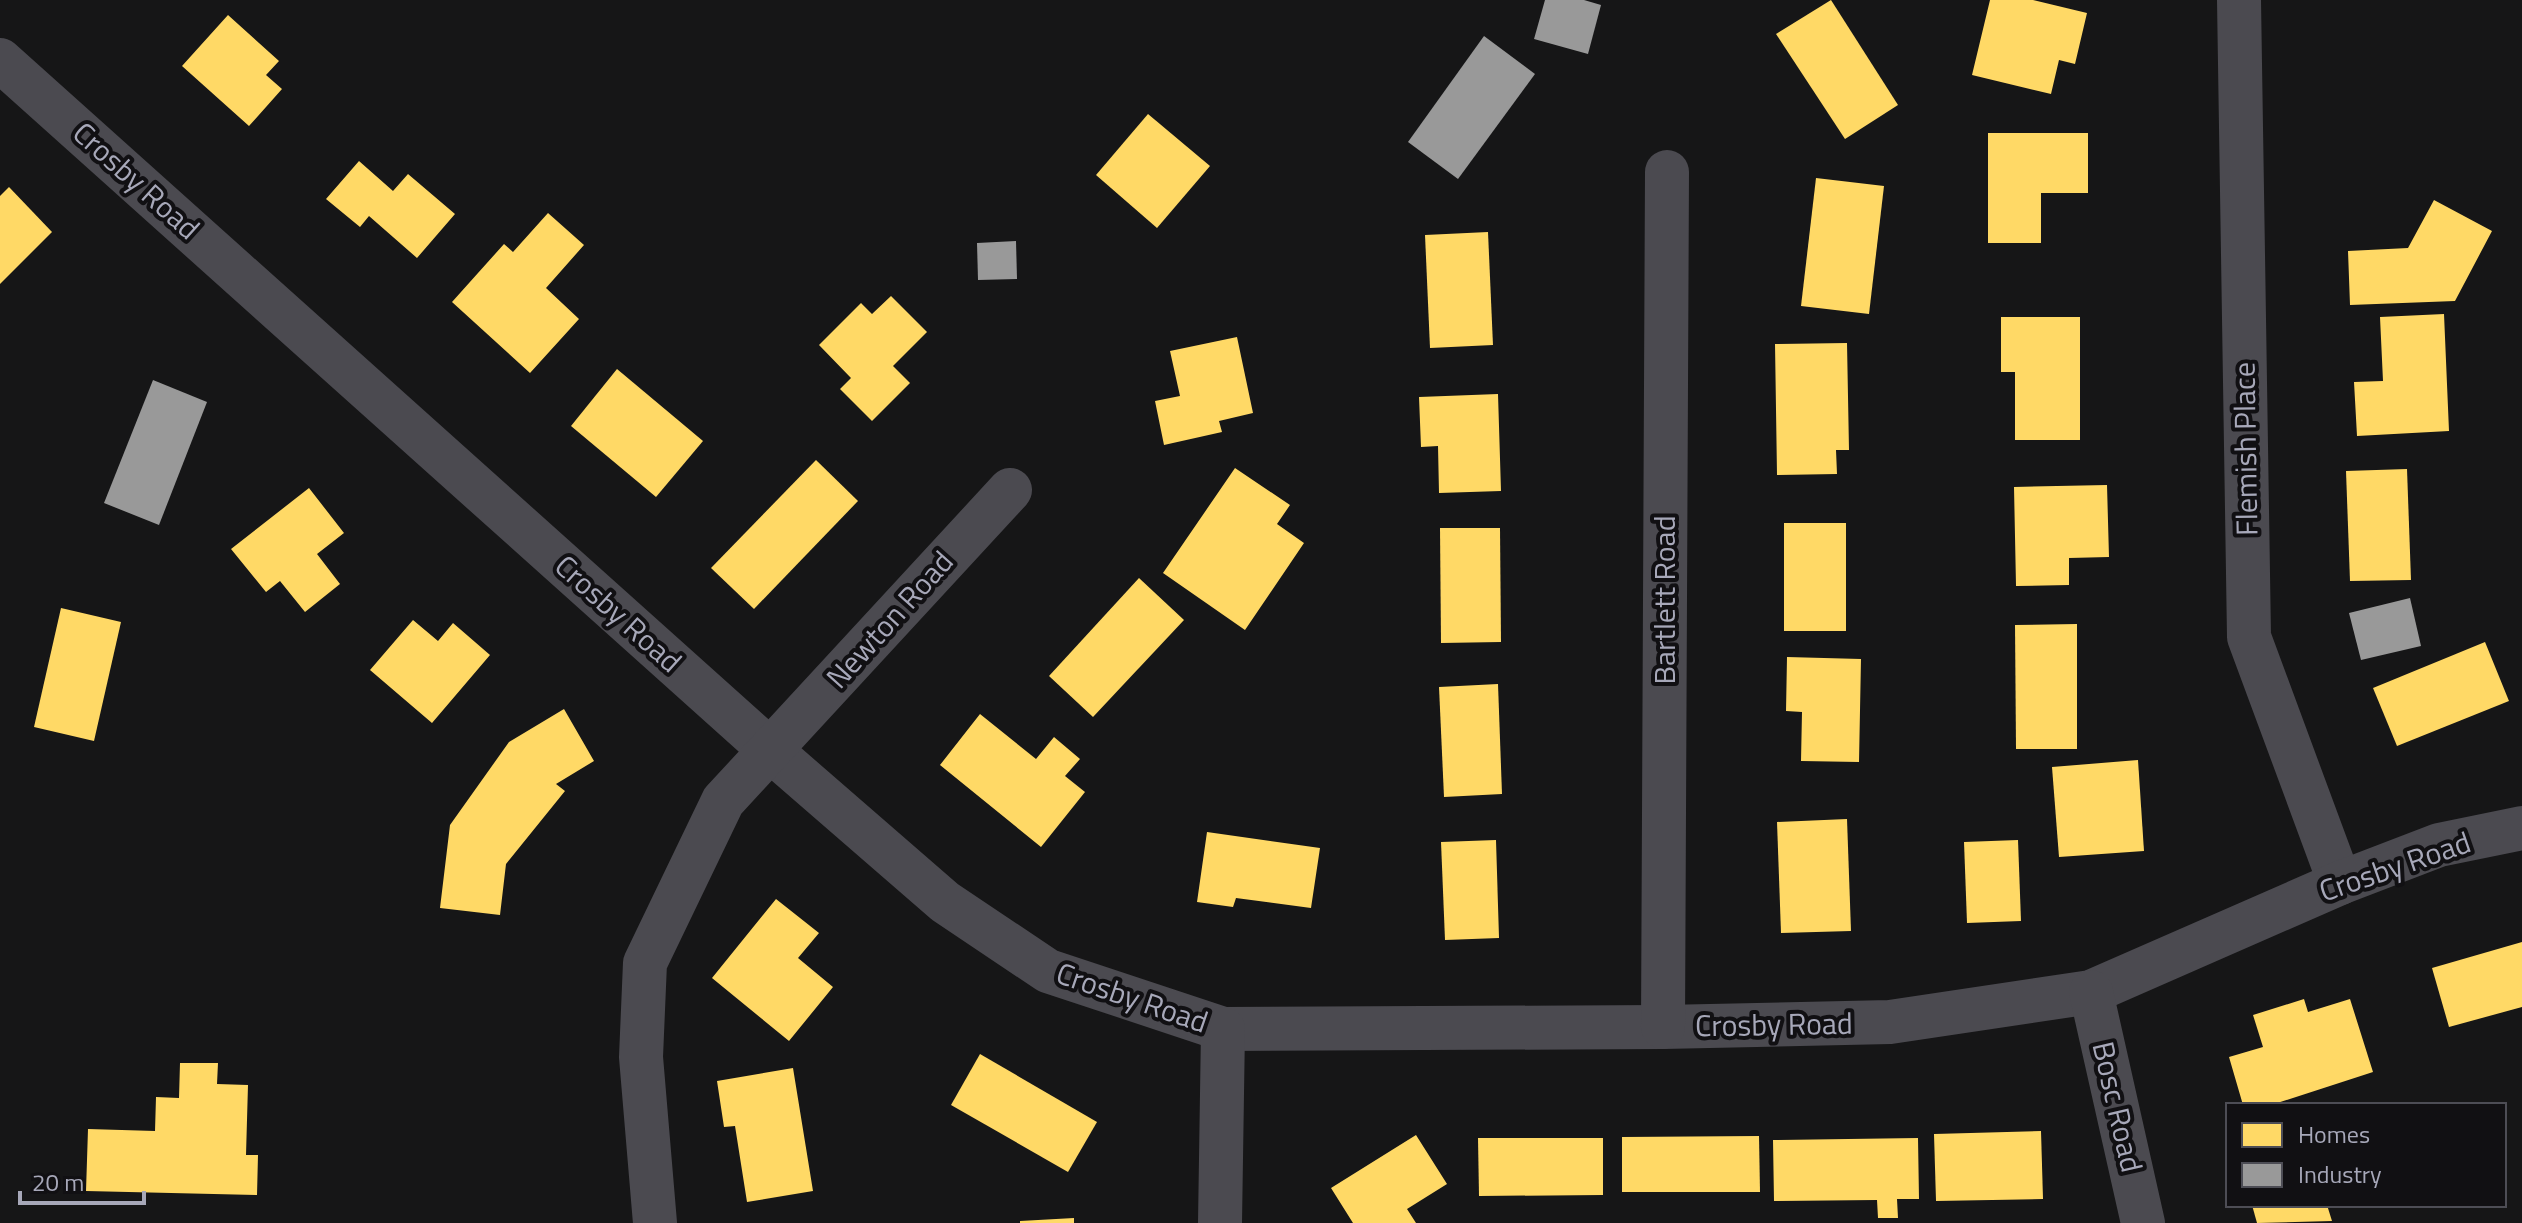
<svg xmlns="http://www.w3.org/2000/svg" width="2522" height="1223" font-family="'Titillium Web',sans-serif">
	<rect width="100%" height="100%" fill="#161617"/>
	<g fill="#ffd966">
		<path d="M1831,0L1898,105L1845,139L1776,34Z"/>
		<path d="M1990,0H2033L2087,13L2075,64L2059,60L2051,94L1972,75Z"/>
		<path d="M228,15L279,61L266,75L282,89L249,126L182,66Z"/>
		<path d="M1148,114L1210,166L1157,228L1096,175Z"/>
		<path d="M1988,133H2088V193H2041V243H1988Z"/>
		<path d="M359,161L393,191L408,174L455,214L417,258L369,216L360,227L326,199Z"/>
		<path d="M1816,178L1884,186L1869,314L1801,306Z"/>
		<path d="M9,187L52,232L0,284V196Z"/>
		<path d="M2434,200L2492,231L2455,301L2350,305L2348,251L2408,248Z"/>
		<path d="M548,213L584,245L546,288L579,319L530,373L452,302L504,244L513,252Z"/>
		<path d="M1488,232L1493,345L1430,348L1425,235Z"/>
		<path d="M891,296L927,332L893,366L910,383L872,421L840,389L851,378L819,345L861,303L872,314Z"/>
		<path d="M2444,314L2449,431L2357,436L2354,382L2383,381L2380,317Z"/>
		<path d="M2001,317H2080V440H2015V372H2001Z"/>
		<path d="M1237,337L1253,413L1219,421L1222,432L1164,445L1155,401L1180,396L1170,351Z"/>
		<path d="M1847,343L1849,450H1836L1837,474L1777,475L1775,344Z"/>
		<path d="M617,369L703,441L656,497L571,426Z"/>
		<path d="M1498,394L1501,491L1439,493L1438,446L1421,447L1419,397Z"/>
		<path d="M816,460L858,501L754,609L711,568Z"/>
		<path d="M1235,468L1290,505L1277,524L1304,543L1245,630L1163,573Z"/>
		<path d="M2407,469L2411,580L2350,581L2346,471Z"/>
		<path d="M2107,485L2109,557L2069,558V585L2016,586L2014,487Z"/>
		<path d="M309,488L344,533L317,554L340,584L305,612L280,581L266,592L231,549Z"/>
		<rect x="1784" y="523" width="62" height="108"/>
		<path d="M1440,528H1500L1501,642L1441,643Z"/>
		<path d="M1139,578L1184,620L1093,717L1049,676Z"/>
		<path d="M61,608L121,622L94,741L34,727Z"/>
		<path d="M413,620L438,641L453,623L490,655L432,723L370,670Z"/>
		<path d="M2077,624V749H2016L2015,625Z"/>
		<path d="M2485,642L2509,701L2397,746L2373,688Z"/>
		<path d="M1787,657L1861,659L1859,762L1801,761L1802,712L1786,711Z"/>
		<path d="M1498,684L1502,794L1444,797L1439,687Z"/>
		<path d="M564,709L594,761L556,784L565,791L506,864L500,915L440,908L450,825L509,742Z"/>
		<path d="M980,714L1036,759L1054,737L1080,759L1065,776L1085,792L1041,847L940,765Z"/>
		<path d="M2138,760L2144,851L2059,857L2052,767Z"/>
		<path d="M1847,819L1851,931L1781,933L1777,822Z"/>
		<path d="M1207,832L1320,848L1311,908L1236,898L1233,907L1197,902Z"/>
		<path d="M1496,840L1499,938L1445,940L1441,842Z"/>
		<path d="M2018,840L2021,921L1967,923L1964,842Z"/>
		<path d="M776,899L819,933L798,958L833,987L789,1041L712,978Z"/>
		<path d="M2522,942V1007L2449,1027L2432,968Z"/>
		<path d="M2304,999L2308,1012L2350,999L2373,1072L2271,1105H2243L2229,1057L2263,1047L2253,1015Z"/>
		<path d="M980,1054L1097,1122L1068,1172L951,1105Z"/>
		<path d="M180,1063H218L217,1084L248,1085L246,1155H258L257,1195L86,1191L88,1129L155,1131L156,1097L179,1098Z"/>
		<path d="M793,1068L813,1191L747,1202L735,1126L724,1127L717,1081Z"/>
		<path d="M2041,1131L2043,1199L1936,1201L1934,1134Z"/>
		<path d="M1416,1135L1447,1184L1407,1209L1416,1223H1353L1331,1188Z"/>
		<path d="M1759,1136L1760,1192H1622V1137Z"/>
		<path d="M1478,1138H1603V1195L1479,1196Z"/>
		<path d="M1918,1138L1919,1199H1897L1898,1218H1878L1877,1200L1774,1201L1773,1140Z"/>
		<path d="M2252,1205H2327L2332,1221L2257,1223Z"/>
		<path d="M1074,1218V1223H1020V1221Z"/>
	</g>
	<g fill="#999">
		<path d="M1545,0H1584L1601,5L1588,54L1534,39Z"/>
		<path d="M1484,36L1535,74L1458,179L1408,142Z"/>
		<path d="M1016,241L1017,279L978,280L977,243Z"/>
		<path d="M153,380L207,402L159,525L104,503Z"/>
		<path d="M2410,598L2421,646L2361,660L2349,613Z"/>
	</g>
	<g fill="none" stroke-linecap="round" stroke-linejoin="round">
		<g stroke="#4b4a50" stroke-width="44">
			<path d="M2239,0L2249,637L2340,883"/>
			<path d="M0,60L771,751L945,902L1048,971L1223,1029L1663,1027L1890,1022L2091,992L2340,883L2439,845L2522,828"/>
			<path d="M2091,992L2143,1223"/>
			<path d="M1663,1027L1667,172"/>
			<path d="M655,1223L641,1057L645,963L723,801L1010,490"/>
			<path d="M1220,1223L1223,1029"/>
		</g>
	</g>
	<g text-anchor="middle" stroke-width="8" stroke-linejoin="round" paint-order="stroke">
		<g font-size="30" fill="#a7a8b9" stroke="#111013">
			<text transform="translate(136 181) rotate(42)" y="10">Crosby Road</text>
			<text transform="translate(2246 449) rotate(-91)" y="10">Flemish Place</text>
			<text transform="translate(1665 600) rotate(-90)" y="10">Bartlett Road</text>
			<text transform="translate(618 614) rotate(42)" y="10">Crosby Road</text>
			<text transform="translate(890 620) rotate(-48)" y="10">Newton Road</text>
			<text transform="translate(2395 867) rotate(-19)" y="10">Crosby Road</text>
			<text transform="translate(1132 998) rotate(19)" y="10">Crosby Road</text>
			<text transform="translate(1774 1025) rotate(-1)" y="10">Crosby Road</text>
			<text transform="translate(2117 1107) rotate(77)" y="10">Bosc Road</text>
		</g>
	</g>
	<rect x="2226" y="1103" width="280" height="104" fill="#111013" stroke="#4d4d55" stroke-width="2"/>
	<rect x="2242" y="1123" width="40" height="24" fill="#ffd966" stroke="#4d4d55" stroke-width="2"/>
	<text x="2298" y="1143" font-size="24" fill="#a7a8b9">Homes</text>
	<rect x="2242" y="1163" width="40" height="24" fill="#999999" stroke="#4d4d55" stroke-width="2"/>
	<text x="2298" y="1183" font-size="24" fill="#a7a8b9">Industry</text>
	<path d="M20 1191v12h124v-12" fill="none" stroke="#a7a8b9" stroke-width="4"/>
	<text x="32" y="1191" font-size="24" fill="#a7a8b9" stroke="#111013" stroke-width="6" paint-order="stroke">20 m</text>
</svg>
